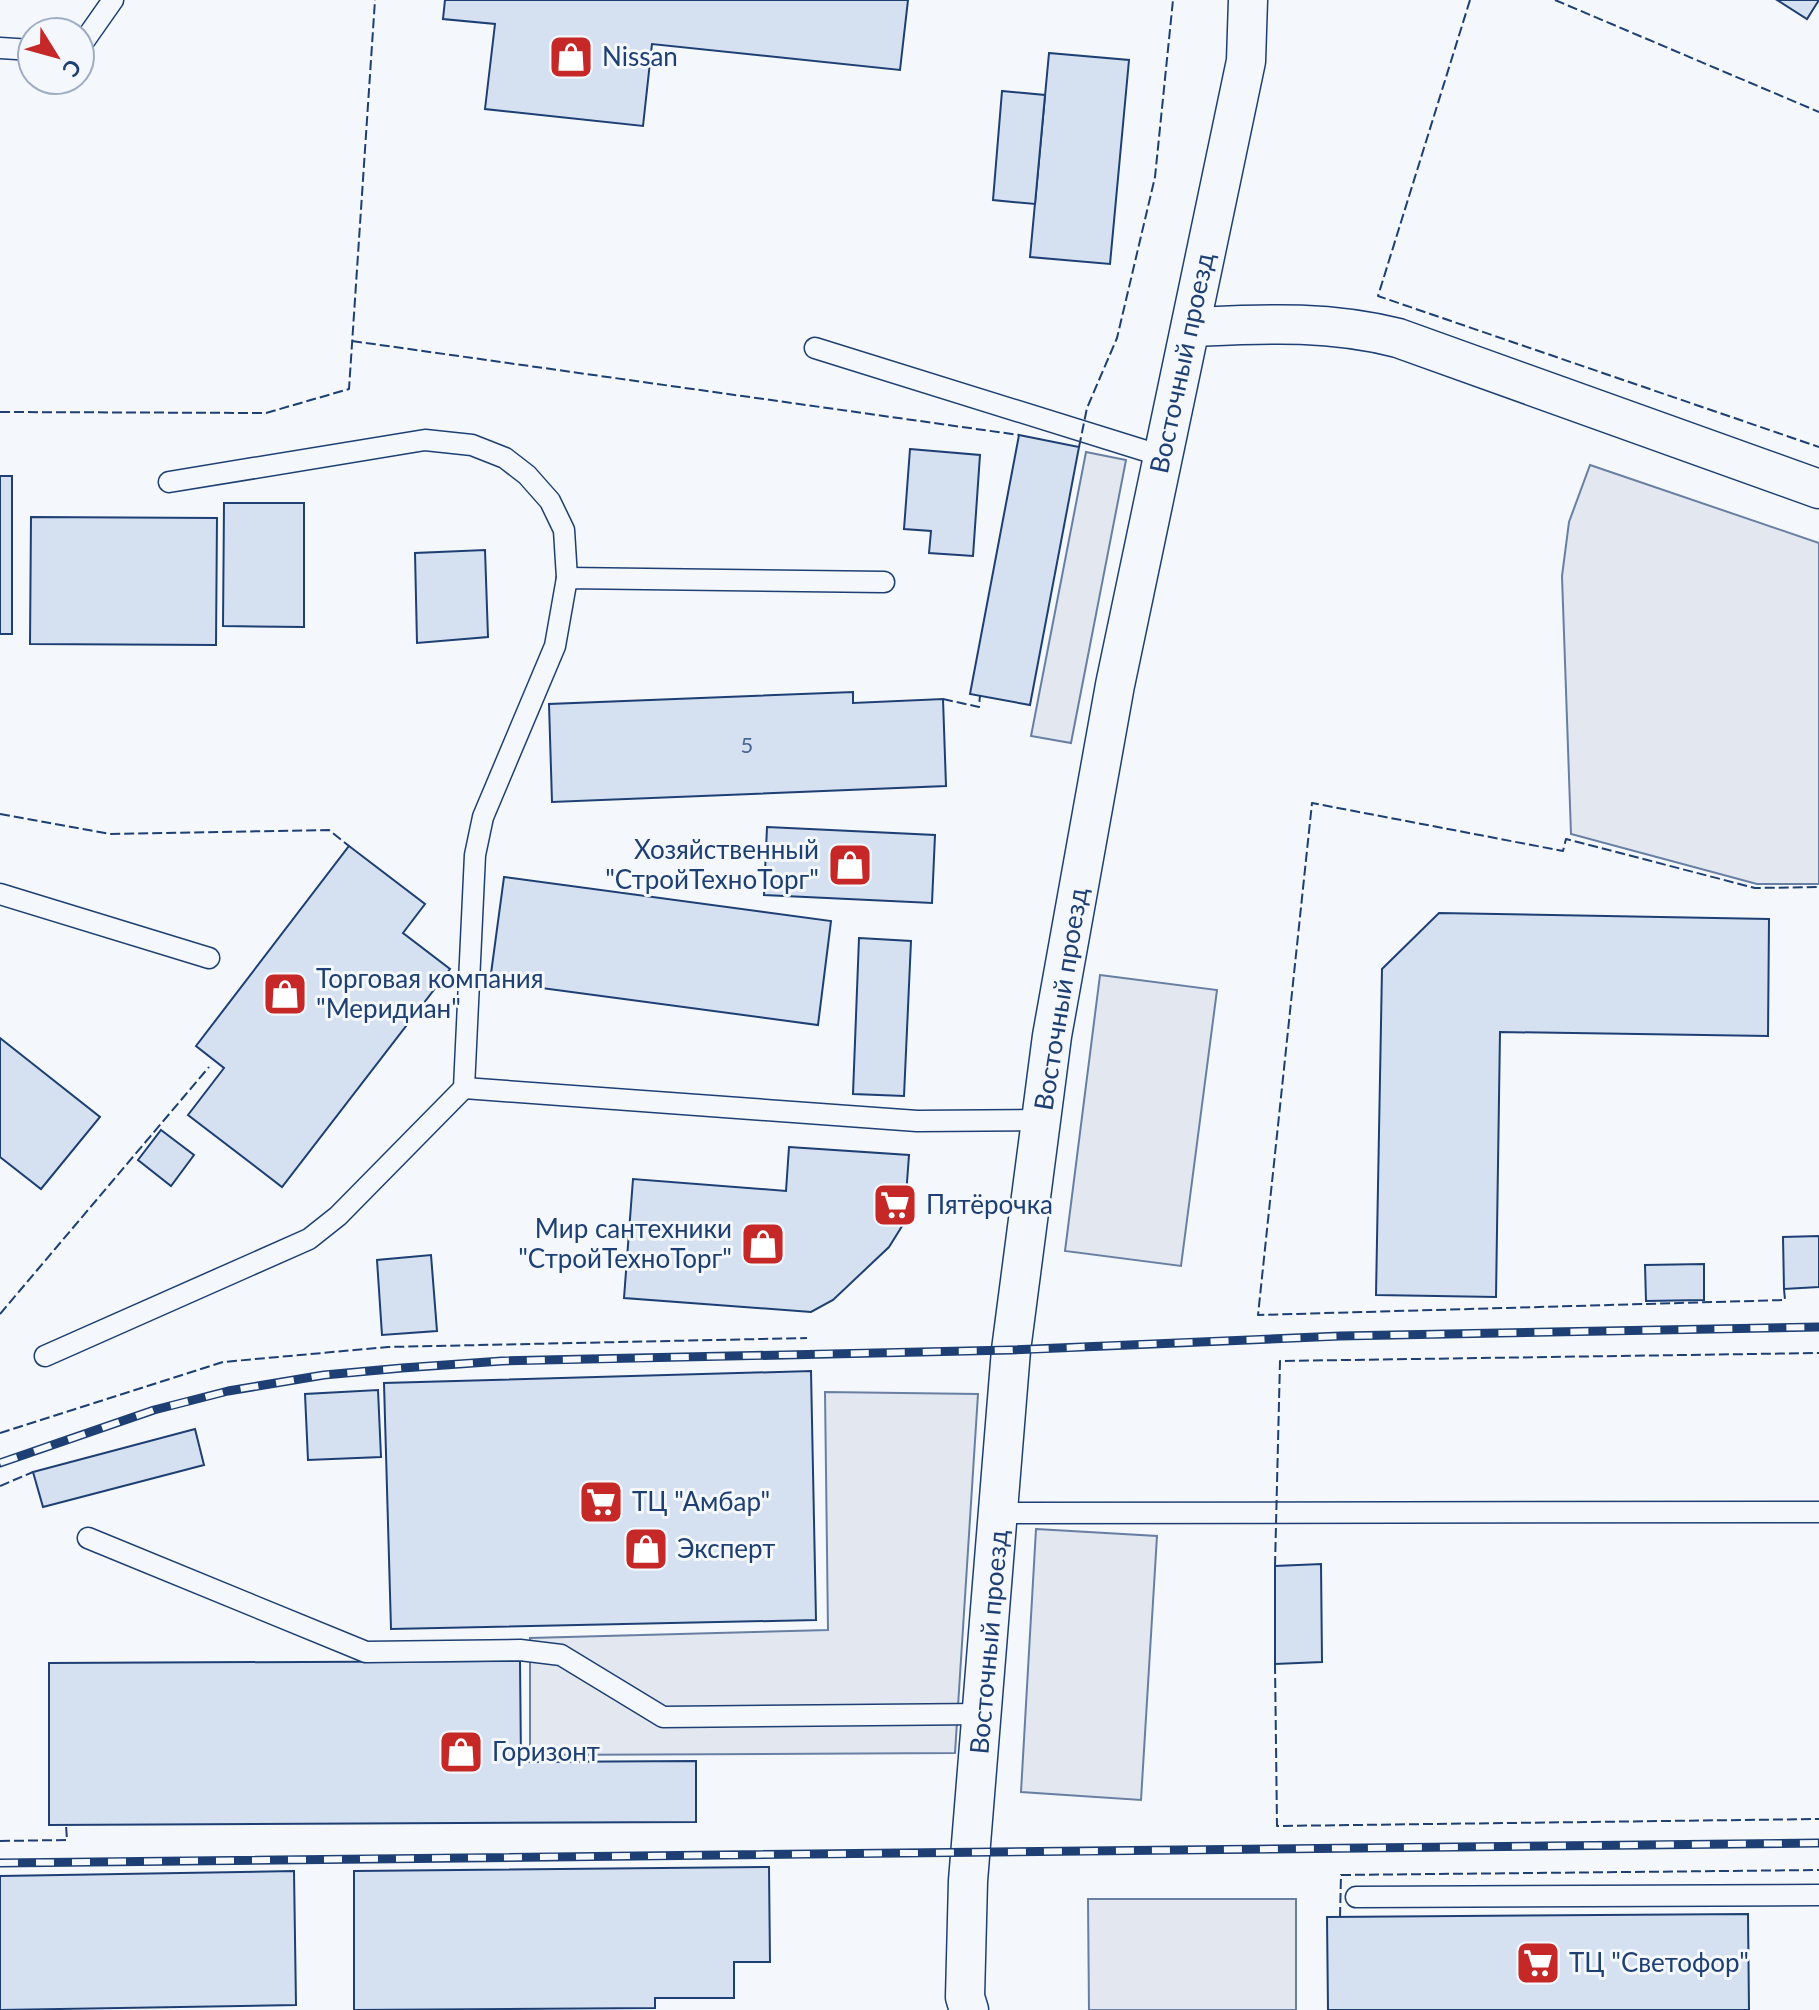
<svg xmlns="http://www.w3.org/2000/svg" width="1819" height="2010" font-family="Lato,sans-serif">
	<rect width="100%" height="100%" fill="#f4f7fb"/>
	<g fill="#e3e8f0" stroke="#687fa3" stroke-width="2">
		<path d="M1086,452L1126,460L1071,743L1031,736Z"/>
		<path d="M1590,465L1819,543V884H1757L1571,834L1562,576L1569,522Z"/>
		<path d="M1100,975L1217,990L1181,1266L1065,1251Z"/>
		<path d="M825,1392L978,1394L955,1753L530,1755V1638L828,1630Z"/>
		<path d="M1036,1529L1157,1536L1141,1800L1021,1792Z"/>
		<path d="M1088,1899H1296V2010H1089Z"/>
	</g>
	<g fill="#d5e0f0" stroke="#1d3f73" stroke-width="2">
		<path d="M445,0H908L900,70L652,44L643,126L485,109L495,24L443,19Z"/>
		<path d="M1777,0H1819L1807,19Z"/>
		<path d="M1049,53L1129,60L1110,264L1030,257Z"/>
		<path d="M1002,91L1045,95L1035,204L993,200Z"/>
		<path d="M1019,435L1079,447L1030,705L970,694Z"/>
		<path d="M910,449L980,455L973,556L929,553L931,531L904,529Z"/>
		<rect x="0" y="476" width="12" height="158"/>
		<path d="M224,503H304V627L223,626Z"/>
		<path d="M31,517L217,518L216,645L30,644Z"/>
		<path d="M485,550L488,637L417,643L415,553Z"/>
		<path d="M853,692V703L943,699L946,786L552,802L549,704Z"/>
		<path d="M767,827L935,835L932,903L764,895Z"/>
		<path d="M349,846L425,904L403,933L450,969L282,1187L188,1115L224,1068L196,1046Z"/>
		<path d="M504,877L831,921L818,1025L490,981Z"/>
		<path d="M1439,913L1769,919L1768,1036L1500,1032L1496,1297L1376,1295L1382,969Z"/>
		<path d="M859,938L911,941L904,1096L853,1094Z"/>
		<path d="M0,1038L100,1117L41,1189L0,1157Z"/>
		<path d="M161,1130L194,1155L171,1186L138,1160Z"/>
		<path d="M789,1147L909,1155L904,1223L889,1247L833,1300L811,1312L624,1298L633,1179L786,1191Z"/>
		<path d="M1819,1236V1287L1784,1289L1783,1237Z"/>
		<path d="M431,1255L437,1331L382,1335L377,1260Z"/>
		<path d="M1704,1264V1300L1646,1301L1645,1265Z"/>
		<path d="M811,1371L816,1620L391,1629L384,1383Z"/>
		<path d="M378,1390L381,1457L308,1460L305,1394Z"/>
		<path d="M195,1429L204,1465L43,1507L33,1472Z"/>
		<path d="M1321,1564L1322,1662L1275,1664V1566Z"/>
		<path d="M520,1661L521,1762L696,1761V1822L49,1825V1663Z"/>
		<path d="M769,1867L770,1962H734V1998H655V2008L354,2010V1871Z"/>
		<path d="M294,1871L296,2005L0,2010V1876Z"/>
		<path d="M1748,1914L1749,2010H1328L1327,1917Z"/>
	</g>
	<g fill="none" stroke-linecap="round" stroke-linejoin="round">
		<g stroke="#1d3f73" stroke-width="23">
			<g id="lane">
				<path d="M80,47L113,0"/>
				<path d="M0,48L32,50"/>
				<path d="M815,348L1162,456"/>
				<path d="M169,482L425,440L472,445L505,458L527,475L550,501L564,530L567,578"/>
				<path d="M0,894L209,958"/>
				<path d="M464,1088L917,1121L1041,1120"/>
				<path d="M45,1356L309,1239L338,1216L464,1088L475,855L483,817L555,646L567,578L884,582"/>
				<path d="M999,1513L1819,1512"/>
				<path d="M88,1538L366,1652L520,1650L561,1655L663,1717L983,1714"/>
				<path d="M1356,1897L1819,1895"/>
			</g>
		</g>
		<g stroke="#1d3f73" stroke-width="41">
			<g id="street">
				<path d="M1191,327C1264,324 1326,320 1398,338L1819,489"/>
				<path d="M969,2010L965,1997L968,1881L1011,1350L1052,1036L1115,685L1246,61L1248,0"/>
			</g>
		</g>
		<use href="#lane" stroke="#f4f7fb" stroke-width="20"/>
		<use href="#street" stroke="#f4f7fb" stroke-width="38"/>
		<g stroke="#1d3f73" stroke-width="9">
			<g id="rail">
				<path d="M0,1463L154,1410L228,1391L324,1375L402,1368L502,1361L1011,1350L1340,1336L1819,1327"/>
				<path d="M0,1863L1819,1843"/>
			</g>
		</g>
		<use href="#rail" stroke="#f4f7fb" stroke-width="6" stroke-dasharray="18" stroke-linecap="butt"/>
		<g stroke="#1d3f73" stroke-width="2" stroke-dasharray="10 4" stroke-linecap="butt">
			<path d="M1470,0L1378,296L1819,447"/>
			<path d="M1555,0L1819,112"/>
			<path d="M352,341L1019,435"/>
			<path d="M0,412L266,413L349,389L375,0"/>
			<path d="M1079,447L1087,408L1117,338L1155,177L1173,0"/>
			<path d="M943,699L979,707L980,695"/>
			<path d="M0,814L110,834L329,830L349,846"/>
			<path d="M1784,1289L1785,1300L1258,1315L1312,803L1563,851L1566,839L1755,888L1819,887"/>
			<path d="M0,1314L209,1067"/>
			<path d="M0,1433L223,1362L388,1347L807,1338"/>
			<path d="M0,1486L33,1472"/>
			<path d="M1275,1566L1280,1361L1819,1353"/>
			<path d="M1275,1664L1277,1826L1819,1819"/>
			<path d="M0,1841L67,1840L66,1825"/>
			<path d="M1340,1917L1341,1875L1819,1870"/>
		</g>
	</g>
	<defs>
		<g id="shop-square" transform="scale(2.3)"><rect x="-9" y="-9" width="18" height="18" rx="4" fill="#c62828" stroke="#f4f7fb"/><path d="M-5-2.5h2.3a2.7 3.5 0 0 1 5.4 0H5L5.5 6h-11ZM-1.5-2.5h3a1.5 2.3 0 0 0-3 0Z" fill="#fff"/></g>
		<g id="supermarket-square" transform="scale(2.3)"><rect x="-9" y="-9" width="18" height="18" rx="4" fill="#c62828" stroke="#f4f7fb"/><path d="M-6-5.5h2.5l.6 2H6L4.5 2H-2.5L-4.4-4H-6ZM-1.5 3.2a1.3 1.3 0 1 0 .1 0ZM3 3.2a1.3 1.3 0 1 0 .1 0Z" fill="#fff"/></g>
	</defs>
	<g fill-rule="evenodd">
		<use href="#shop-square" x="571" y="57"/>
		<use href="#shop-square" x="850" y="865"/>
		<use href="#shop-square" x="285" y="994"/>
		<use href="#supermarket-square" x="895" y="1205"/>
		<use href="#shop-square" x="763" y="1244"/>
		<use href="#supermarket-square" x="601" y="1502"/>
		<use href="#shop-square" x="646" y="1549"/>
		<use href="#shop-square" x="461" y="1752"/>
		<use href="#supermarket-square" x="1538" y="1963"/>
	</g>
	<g text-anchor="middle" stroke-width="6" stroke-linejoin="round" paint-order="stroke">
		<g font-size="22" fill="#4b6792">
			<text x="747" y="753">5</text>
		</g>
		<g font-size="26" fill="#1d3f73" stroke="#f4f7fb" text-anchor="start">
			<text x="602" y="66">Nissan</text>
			<text x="819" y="859" text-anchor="end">Хозяйственный<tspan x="819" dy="30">"СтройТехноТорг"</tspan></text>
			<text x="316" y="988">Торговая компания<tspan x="316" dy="30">"Меридиан"</tspan></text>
			<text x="926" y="1214">Пятёрочка</text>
			<text x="732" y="1238" text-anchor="end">Мир сантехники<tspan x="732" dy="30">"СтройТехноТорг"</tspan></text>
			<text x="632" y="1511">ТЦ "Амбар"</text>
			<text x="677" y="1558">Эксперт</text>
			<text x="492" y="1761">Горизонт</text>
			<text x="1569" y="1972">ТЦ "Светофор"</text>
		</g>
		<g font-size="26" fill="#1d3f73" stroke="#f4f7fb">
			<text transform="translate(1182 363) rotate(-78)" y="9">Восточный проезд</text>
			<text transform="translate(1061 999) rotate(-81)" y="9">Восточный проезд</text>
			<text transform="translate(989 1642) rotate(-85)" y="9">Восточный проезд</text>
		</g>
	</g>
	<g transform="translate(56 56) rotate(127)"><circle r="38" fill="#f4f7fb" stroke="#9eadc5" stroke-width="2"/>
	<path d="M0-6L14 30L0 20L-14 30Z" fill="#c62828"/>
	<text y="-12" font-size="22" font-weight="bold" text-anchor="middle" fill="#1d3f73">С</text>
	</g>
</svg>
